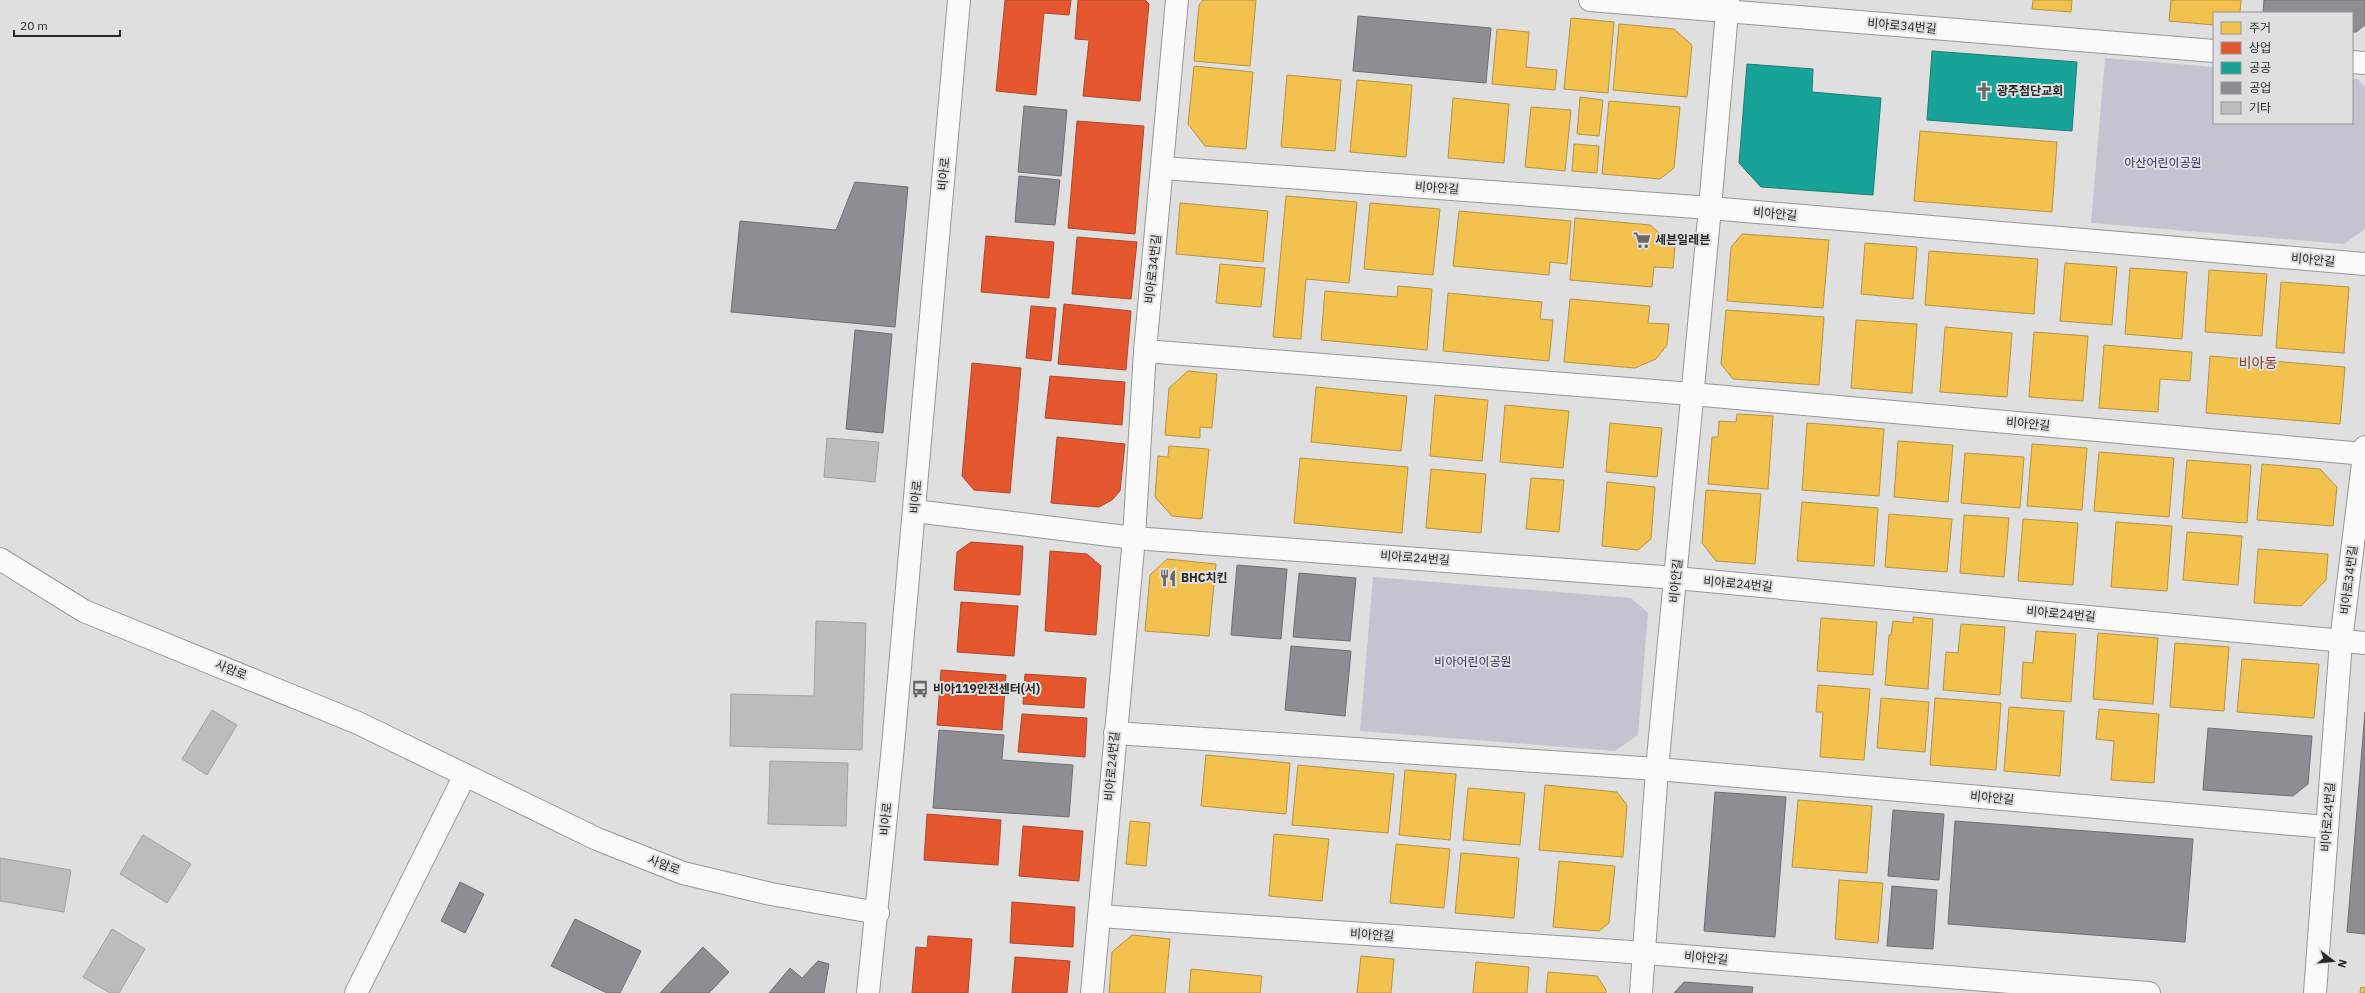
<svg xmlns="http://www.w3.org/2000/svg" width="2365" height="993" font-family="'IBM Plex Sans','Noto Sans KR',sans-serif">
	<rect width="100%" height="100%" fill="#dfdfe0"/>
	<g fill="#c3c4d0">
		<path d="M2105,58L2214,67V123H2352V78L2358,79L2365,87V229L2344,244L2091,223Z"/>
		<path d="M1373,577L1631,598L1648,613L1638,735L1615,751L1360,731Z"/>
	</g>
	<g fill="#f2c14e" stroke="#b59343">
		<path d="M1203,0H1256L1250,66L1194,61L1199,5Z"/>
		<path d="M2033,0H2072L2071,12L2032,9Z"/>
		<path d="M2171,0H2241L2240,13H2214V25L2169,21Z"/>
		<path d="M1571,18L1614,22L1608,93L1564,89Z"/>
		<path d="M1619,24L1674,29L1692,45L1687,97L1613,90Z"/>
		<path d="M1497,29L1529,32L1526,67L1557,70L1555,90L1492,84Z"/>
		<path d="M1194,66L1253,72L1246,149L1205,146L1188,124Z"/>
		<path d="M1287,75L1341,80L1335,151L1281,147Z"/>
		<path d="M1357,80L1412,85L1406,157L1350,152Z"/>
		<path d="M1580,97L1603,100L1599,136L1577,134Z"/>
		<path d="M1453,98L1509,104L1504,163L1448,158Z"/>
		<path d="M1609,101L1680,107L1674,168L1660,179L1602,174Z"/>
		<path d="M1531,107L1571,110L1565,171L1525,167Z"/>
		<path d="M1920,131L2057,142L2052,212L1914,201Z"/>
		<path d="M1574,144L1599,146L1597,173L1572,171Z"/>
		<path d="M1286,196L1357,202L1349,283L1306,279L1301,339L1273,337Z"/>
		<path d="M1180,203L1268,211L1263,262L1176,254Z"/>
		<path d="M1370,203L1440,209L1433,275L1364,269Z"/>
		<path d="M1459,211L1571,221L1567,264L1550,262L1549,275L1453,266Z"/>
		<path d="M1575,218L1650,225L1675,246L1673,268L1654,267L1652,287L1570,280Z"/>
		<path d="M1742,234L1829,240L1823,308L1727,301L1731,247Z"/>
		<path d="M1865,243L1917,247L1913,299L1861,294Z"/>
		<path d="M1929,251L2038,259L2034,314L1925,305Z"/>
		<path d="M2065,263L2117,267L2112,325L2060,321Z"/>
		<path d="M1220,264L1265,268L1261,307L1216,303Z"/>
		<path d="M2130,268L2187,272L2182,339L2125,334Z"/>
		<path d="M2209,270L2267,274L2262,336L2205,332Z"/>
		<path d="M2281,282L2349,287L2344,353L2276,348Z"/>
		<path d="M1398,286L1432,289L1427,350L1321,340L1325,291L1397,297Z"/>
		<path d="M1448,293L1542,302L1540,319L1553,320L1549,361L1443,351Z"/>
		<path d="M1570,299L1650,306L1648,323L1669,324L1667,345L1656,359L1635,368L1564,362Z"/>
		<path d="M1726,310L1824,317L1819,385L1733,379L1721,364Z"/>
		<path d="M1856,320L1917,324L1912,393L1851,388Z"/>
		<path d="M1945,327L2012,333L2007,397L1940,392Z"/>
		<path d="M2034,332L2088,336L2083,401L2029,397Z"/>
		<path d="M2104,345L2192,352L2190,381L2160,379L2158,412L2099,408Z"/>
		<path d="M2210,356L2345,367L2340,424L2206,413Z"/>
		<path d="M1188,371L1217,374L1212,428L1200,427V438L1165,435L1169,388Z"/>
		<path d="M1316,387L1407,396L1401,451L1311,442Z"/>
		<path d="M1435,395L1488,400L1482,461L1430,456Z"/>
		<path d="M1505,405L1569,411L1563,468L1500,462Z"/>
		<path d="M1737,414L1773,416L1768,489L1708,484L1712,437H1718L1719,421L1736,422Z"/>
		<path d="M1610,423L1662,428L1657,477L1606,472Z"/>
		<path d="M1807,423L1884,429L1879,496L1802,490Z"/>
		<path d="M1898,441L1953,445L1948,502L1894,497Z"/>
		<path d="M2032,444L2087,448L2082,510L2027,506Z"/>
		<path d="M1169,446L1209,449L1202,519L1172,516L1155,497L1158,456L1168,457Z"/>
		<path d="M2099,452L2174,458L2169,517L2094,511Z"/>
		<path d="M1965,453L2024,457L2020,508L1961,503Z"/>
		<path d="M1300,458L1408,467L1402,533L1294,523Z"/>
		<path d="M2187,460L2251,465L2247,523L2182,518Z"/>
		<path d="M2262,464L2320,469L2337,487L2333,526L2257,520Z"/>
		<path d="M1431,469L1486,474L1481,533L1426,528Z"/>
		<path d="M1531,478L1564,480L1559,532L1526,529Z"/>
		<path d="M1607,482L1655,487L1651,539L1638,550L1602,546Z"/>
		<path d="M1706,490L1761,494L1755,564L1716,561L1702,543Z"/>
		<path d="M1802,502L1878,508L1874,566L1797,561Z"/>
		<path d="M1889,514L1952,519L1947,572L1885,567Z"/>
		<path d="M1964,515L2009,518L2004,577L1960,573Z"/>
		<path d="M2023,519L2078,523L2073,585L2018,581Z"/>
		<path d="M2116,522L2172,526L2167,591L2111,587Z"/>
		<path d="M2187,532L2242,536L2238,585L2183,580Z"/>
		<path d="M2258,549L2328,554L2326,580L2301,606L2254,603Z"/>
		<path d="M1167,559L1216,564L1209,636L1145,631L1150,575Z"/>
		<path d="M1913,617L1933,619L1928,689L1885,685L1889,635H1891L1893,621L1913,623Z"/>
		<path d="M1821,618L1877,622L1873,675L1817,671Z"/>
		<path d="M1961,624L2005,627L2000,695L1943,690L1946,652L1958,653Z"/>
		<path d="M2036,631L2076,634L2071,702L2021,698L2023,662L2033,663Z"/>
		<path d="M2098,633L2158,638L2153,704L2093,699Z"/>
		<path d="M2175,643L2229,647L2224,711L2170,707Z"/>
		<path d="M2242,659L2319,664L2314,718L2237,712Z"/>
		<path d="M1818,685L1870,689L1864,760L1820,757L1823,712H1816Z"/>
		<path d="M1881,698L1929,702L1925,752L1877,748Z"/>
		<path d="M1935,698L2001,703L1996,770L1930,765Z"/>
		<path d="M2009,707L2064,711L2060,776L2004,771Z"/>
		<path d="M2099,709L2159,714L2154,783L2111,780L2114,741L2096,739Z"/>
		<path d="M1206,755L1290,763L1286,814L1201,806Z"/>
		<path d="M1298,765L1394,774L1388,833L1292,825Z"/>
		<path d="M1405,770L1456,774L1450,840L1399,835Z"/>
		<path d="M1545,785L1617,792L1627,805L1623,857L1539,850Z"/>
		<path d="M1468,788L1525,793L1520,845L1463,840Z"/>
		<path d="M1798,800L1872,806L1867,873L1792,867Z"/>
		<path d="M1130,821L1150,823L1146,866L1126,864Z"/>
		<path d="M1274,834L1329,839L1322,901L1269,896Z"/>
		<path d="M1396,844L1450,849L1444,908L1390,903Z"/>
		<path d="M1461,853L1519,858L1514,918L1455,913Z"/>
		<path d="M1559,861L1615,866L1609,923L1599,931L1553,927Z"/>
		<path d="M1839,880L1883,883L1878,943L1835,939Z"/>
		<path d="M1132,935L1170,939L1165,993H1109L1112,952Z"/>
		<path d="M1361,956L1394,959L1391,993H1357Z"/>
		<path d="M1476,962L1529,967L1527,993H1473Z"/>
		<path d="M1191,969L1262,976L1260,993H1189Z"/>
		<path d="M1548,972L1597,976L1606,990V993H1546Z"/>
		<path d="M2361,987L2365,988V993H2360Z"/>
	</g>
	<g fill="#e4572e" stroke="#ac492c">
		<path d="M1005,0H1071L1069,15L1044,13L1036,95L996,91Z"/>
		<path d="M1078,0H1145L1149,4L1140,101L1083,96L1089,40L1075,39Z"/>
		<path d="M1077,121L1144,126L1135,234L1068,228Z"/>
		<path d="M986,236L1054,242L1049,298L981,292Z"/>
		<path d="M1077,237L1137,242L1131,299L1072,294Z"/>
		<path d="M1064,304L1131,311L1126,370L1058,364Z"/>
		<path d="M1031,306L1056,308L1051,361L1026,358Z"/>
		<path d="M972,363L1021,368L1010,493L974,490L962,476Z"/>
		<path d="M1050,376L1125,382L1122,425L1045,418Z"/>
		<path d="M1057,437L1125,444L1120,491L1112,500L1099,507L1051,503Z"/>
		<path d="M971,542L1023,546L1020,595L954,590L957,552Z"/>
		<path d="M1050,551L1087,554L1101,566L1096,635L1045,631Z"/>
		<path d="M961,602L1018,606L1014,656L957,652Z"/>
		<path d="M941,670L1006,675L1002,730L937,725Z"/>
		<path d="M1025,674L1086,678L1084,708L1023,704Z"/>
		<path d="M1022,714L1087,718L1085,757L1018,752Z"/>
		<path d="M927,814L1001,820L998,865L924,860Z"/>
		<path d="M1023,826L1083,831L1079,881L1019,876Z"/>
		<path d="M1012,902L1075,907L1073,947L1010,943Z"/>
		<path d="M928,936L972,939L968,993H912L916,947L927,948Z"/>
		<path d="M1015,957L1070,961L1067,993H1012Z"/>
	</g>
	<g fill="#17a398" stroke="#1c7e76">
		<path d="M1932,51L2077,62L2072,131L1927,120Z"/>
		<path d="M1747,64L1813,69L1812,92L1881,98L1873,195L1761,187L1739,163Z"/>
	</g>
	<g fill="#8d8d92" stroke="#6f6f72">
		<path d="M2264,0H2365V25L2356,32H2352V13H2263Z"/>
		<path d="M1358,16L1491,28L1486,83L1353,71Z"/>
		<path d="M1024,106L1067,110L1061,176L1018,172Z"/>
		<path d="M1019,176L1060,180L1055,225L1015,222Z"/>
		<path d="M855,182L908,187L895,327L731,312L740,221L836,230Z"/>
		<path d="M855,330L892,334L883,433L846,429Z"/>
		<path d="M1237,565L1287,569L1281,639L1231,635Z"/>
		<path d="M1299,573L1356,578L1350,641L1293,637Z"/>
		<path d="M1291,646L1351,651L1345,716L1285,710Z"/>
		<path d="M2365,712V934L2347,932Z"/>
		<path d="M2208,728L2312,736L2308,784L2293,796L2203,790Z"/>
		<path d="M939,730L1004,735L1002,760L1073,765L1069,817L933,808Z"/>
		<path d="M1715,792L1786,797L1775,937L1704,931Z"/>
		<path d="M1893,810L1944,814L1939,880L1888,876Z"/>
		<path d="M1955,821L2193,839L2185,942L1948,924Z"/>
		<path d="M460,882L484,894L465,933L441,921Z"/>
		<path d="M1892,886L1937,890L1933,949L1887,946Z"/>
		<path d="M575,919L641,951L620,993H607L551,966Z"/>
		<path d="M703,947L729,972L709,993H660Z"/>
		<path d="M818,961L829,964L824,993H769L790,968L802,978Z"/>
		<path d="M1684,982L1753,987L1752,993H1674Z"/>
	</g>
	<g fill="#bcbcbd" stroke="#a2a2a4">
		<path d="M827,438L879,442L875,482L824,477Z"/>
		<path d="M816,621L866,623L862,750L730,746L731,694L814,696Z"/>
		<path d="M212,710L237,725L207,775L182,759Z"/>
		<path d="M770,761L848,763L846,826L768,824Z"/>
		<path d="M143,835L191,864L167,903L120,874Z"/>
		<path d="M0,858L71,870L64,912L0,901Z"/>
		<path d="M112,929L145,949L119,993H110L83,977Z"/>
	</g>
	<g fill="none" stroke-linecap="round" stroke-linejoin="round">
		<g stroke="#969697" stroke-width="24">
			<g id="minor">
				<path d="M1590,0L2214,51"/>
				<path d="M2352,62L2365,63"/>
				<path d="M1163,168L1710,208L2365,264"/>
				<path d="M1145,351L1692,394L2365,454"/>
				<path d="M915,511L1134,538L1676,578L2365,643"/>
				<path d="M0,559L84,611L358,723L597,839L683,873L771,894L878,913"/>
				<path d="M1115,733L1657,769L2327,827"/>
				<path d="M1099,916L1645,953L2149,993"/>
				<path d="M356,993L465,775"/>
				<path d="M868,993L893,746L959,0"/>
				<path d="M1092,993L1134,538L1145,351L1177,0"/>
				<path d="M1641,993L1657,769L1710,208L1728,0"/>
				<path d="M2315,993L2341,641L2365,447"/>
			</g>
		</g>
		<use href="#minor" stroke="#fafafa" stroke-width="22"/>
	</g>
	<defs>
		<g id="church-bare" transform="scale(1.38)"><path d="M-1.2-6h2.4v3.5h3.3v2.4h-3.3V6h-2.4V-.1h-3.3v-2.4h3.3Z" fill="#686868" stroke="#dfdfe0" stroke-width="2.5" paint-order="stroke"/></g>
		<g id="supermarket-bare" transform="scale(1.38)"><path d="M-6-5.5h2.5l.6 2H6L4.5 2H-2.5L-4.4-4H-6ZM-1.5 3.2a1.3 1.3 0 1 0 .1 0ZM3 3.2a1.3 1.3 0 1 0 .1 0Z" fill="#686868" stroke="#dfdfe0" stroke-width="2.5" paint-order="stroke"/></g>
		<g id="restaurant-bare" transform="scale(1.38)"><path d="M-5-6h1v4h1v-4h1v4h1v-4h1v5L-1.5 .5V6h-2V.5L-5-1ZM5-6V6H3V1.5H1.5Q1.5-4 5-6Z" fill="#686868" stroke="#dfdfe0" stroke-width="2.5" paint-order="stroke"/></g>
		<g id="bus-bare" transform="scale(1.38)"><path d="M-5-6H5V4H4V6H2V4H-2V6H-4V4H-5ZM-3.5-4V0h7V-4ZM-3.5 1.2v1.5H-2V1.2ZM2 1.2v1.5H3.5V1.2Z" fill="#686868" stroke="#dfdfe0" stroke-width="2.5" paint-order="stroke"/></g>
	</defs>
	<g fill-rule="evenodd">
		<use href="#church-bare" x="1984" y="91"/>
		<use href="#supermarket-bare" x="1642" y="240"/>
		<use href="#restaurant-bare" x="1168" y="578"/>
		<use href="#bus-bare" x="920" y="689"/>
	</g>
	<g text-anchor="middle" stroke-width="4" stroke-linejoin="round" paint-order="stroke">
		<g font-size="12" fill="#282828" stroke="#dfdfe0">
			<text transform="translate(1902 26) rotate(5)" y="4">비아로34번길</text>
			<text transform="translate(944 174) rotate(-85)" y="4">비아로</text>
			<text transform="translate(1437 188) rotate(4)" y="4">비아안길</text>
			<text transform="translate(1775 214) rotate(5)" y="4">비아안길</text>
			<text transform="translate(2313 260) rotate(5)" y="4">비아안길</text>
			<text transform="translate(1153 269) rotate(-84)" y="4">비아로34번길</text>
			<text transform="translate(2028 424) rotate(5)" y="4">비아안길</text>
			<text transform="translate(916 497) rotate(-85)" y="4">비아로</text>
			<text transform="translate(1415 558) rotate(4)" y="4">비아로24번길</text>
			<text transform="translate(2349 580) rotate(-83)" y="4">비아로34번길</text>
			<text transform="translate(1676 581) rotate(-85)" y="4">비아안길</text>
			<text transform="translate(1738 584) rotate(5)" y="4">비아로24번길</text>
			<text transform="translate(2061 614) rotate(5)" y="4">비아로24번길</text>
			<text transform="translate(231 670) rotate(22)" y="4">사암로</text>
			<text transform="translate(1112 766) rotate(-85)" y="4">비아로24번길</text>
			<text transform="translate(1992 798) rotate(5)" y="4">비아안길</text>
			<text transform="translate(2328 817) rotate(-86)" y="4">비아로24번길</text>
			<text transform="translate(886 819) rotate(-85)" y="4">비아로</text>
			<text transform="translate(664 865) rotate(21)" y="4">사암로</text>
			<text transform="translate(1372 935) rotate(4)" y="4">비아안길</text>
			<text transform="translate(1706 958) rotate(5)" y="4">비아안길</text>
		</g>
		<g font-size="12" font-weight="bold" fill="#282828" stroke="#dfdfe0" text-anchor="start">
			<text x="1997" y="95">광주첨단교회</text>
			<text x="1655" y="244">세븐일레븐</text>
			<text x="1181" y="582">BHC치킨</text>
			<text x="933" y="693">비아119안전센터(서)</text>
		</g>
		<g font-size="12" fill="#333261" stroke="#dfdfe0">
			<text x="2163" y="167">아산어린이공원</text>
			<text x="1473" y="666">비아어린이공원</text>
		</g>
		<g font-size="14" fill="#864032" stroke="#dfdfe0">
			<text x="2258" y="368">비아동</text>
		</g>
	</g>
	<rect x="2213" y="12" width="140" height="112" fill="#dfdfe0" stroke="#969696"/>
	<rect x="2221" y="22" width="20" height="12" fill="#f2c14e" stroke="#969696"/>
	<text x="2249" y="32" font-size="12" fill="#282828">주거</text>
	<rect x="2221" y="42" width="20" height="12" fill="#e4572e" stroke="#969696"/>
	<text x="2249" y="52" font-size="12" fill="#282828">상업</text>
	<rect x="2221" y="62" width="20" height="12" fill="#17a398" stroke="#969696"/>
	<text x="2249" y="72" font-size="12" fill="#282828">공공</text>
	<rect x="2221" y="82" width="20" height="12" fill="#8d8d92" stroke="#969696"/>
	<text x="2249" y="92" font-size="12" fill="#282828">공업</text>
	<rect x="2221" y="102" width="20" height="12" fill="#bcbcbd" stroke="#969696"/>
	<text x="2249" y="112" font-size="12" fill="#282828">기타</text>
	<g transform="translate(2333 961) rotate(106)" stroke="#dfdfe0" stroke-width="3" paint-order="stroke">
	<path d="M0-3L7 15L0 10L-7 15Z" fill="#282828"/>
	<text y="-6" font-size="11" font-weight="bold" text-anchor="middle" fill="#282828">N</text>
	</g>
	<path d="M14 30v6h106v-6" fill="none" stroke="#282828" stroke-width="2"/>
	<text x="20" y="30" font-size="12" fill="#282828" stroke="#dfdfe0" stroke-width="3" paint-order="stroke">20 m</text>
</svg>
